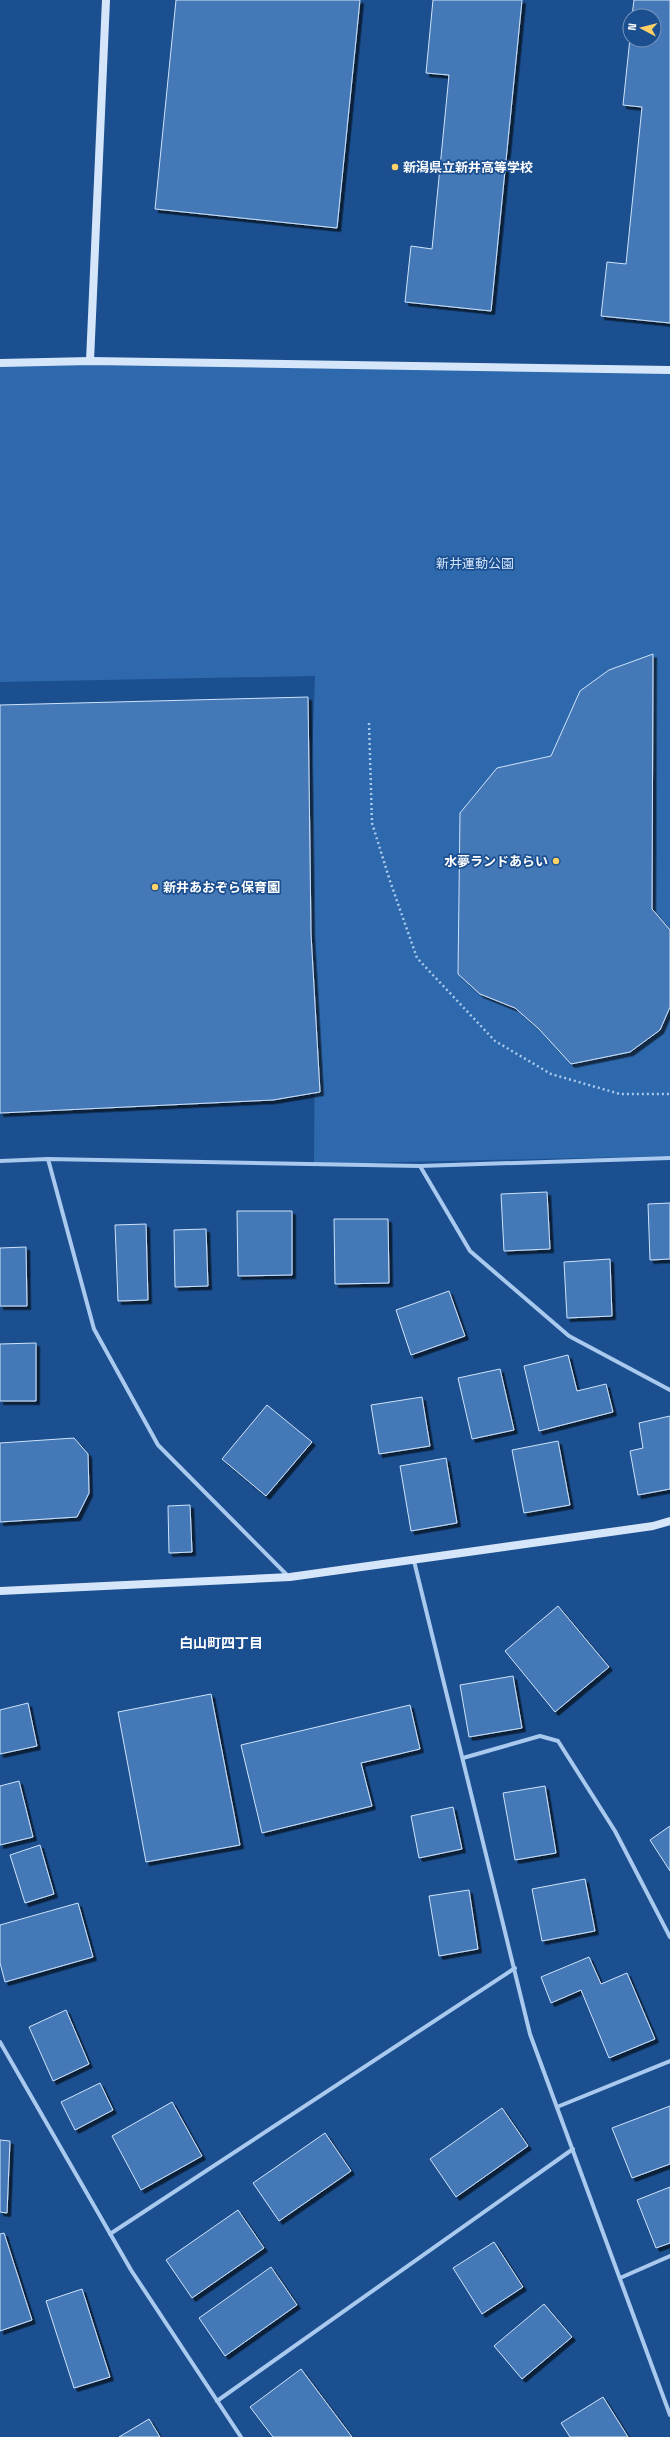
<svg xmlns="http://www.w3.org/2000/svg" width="670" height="2437" font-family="'Space Grotesk','Noto Sans JP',sans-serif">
	<defs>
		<filter id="shadow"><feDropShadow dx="3.5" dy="3.5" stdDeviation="0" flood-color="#0009"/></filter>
	</defs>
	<rect width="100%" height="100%" fill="#1b4f8f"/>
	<path fill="#2e69ad" d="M0,365L424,366L670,370V1156L314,1164L315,1011L309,837L315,676L0,682Z"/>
	<g fill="#4478b7" stroke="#cfe3fa" filter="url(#shadow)">
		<path d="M176,0H360L337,228L155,209Z"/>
		<path d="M433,0H522L491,311L405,302L411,246L432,249L449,75L426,73Z"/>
		<path d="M634,0H670V323L601,316L607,262L626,264L642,107L623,105L630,38V40H654V16H632Z"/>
		<path d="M653,654L652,909L670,930V1007L660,1030L630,1052L571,1064L539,1029L515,1008L480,994L458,974L460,813L497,768L551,756L580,691L609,670Z"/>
		<path d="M308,697L311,934L320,1092L273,1100L0,1113V705Z"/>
		<path d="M547,1192L550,1249L504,1251L501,1194Z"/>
		<path d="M670,1203V1259L650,1260L648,1204Z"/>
		<path d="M237,1211H292V1275L238,1276Z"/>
		<path d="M334,1219H388L389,1283L335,1284Z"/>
		<path d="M146,1224L148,1300L118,1301L115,1225Z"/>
		<path d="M206,1229L208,1286L175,1287L174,1230Z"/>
		<path d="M26,1247L27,1306H0V1248Z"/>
		<path d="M610,1259L612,1316L567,1318L564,1262Z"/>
		<path d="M449,1291L465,1336L411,1355L396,1310Z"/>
		<path d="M36,1343V1401H0V1344Z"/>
		<path d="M568,1355L577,1391L606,1384L613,1412L539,1431L524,1366Z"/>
		<path d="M500,1369L514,1430L472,1439L458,1378Z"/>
		<path d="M422,1397L430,1446L379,1454L371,1405Z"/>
		<path d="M267,1405L312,1442L266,1496L222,1459Z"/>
		<path d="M670,1416V1489L638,1495L630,1451L643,1448L639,1423Z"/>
		<path d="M74,1438L88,1454L89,1493L77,1517L0,1522V1443Z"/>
		<path d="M558,1441L570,1505L524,1513L512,1450Z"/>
		<path d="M446,1458L457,1523L411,1531L400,1466Z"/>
		<path d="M190,1505L192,1552L169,1553L168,1506Z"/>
		<path d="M558,1606L609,1667L555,1712L505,1651Z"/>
		<path d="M513,1676L522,1728L469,1737L460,1685Z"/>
		<path d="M211,1694L240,1845L146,1862L118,1712Z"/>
		<path d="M28,1703L37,1746L0,1754V1710Z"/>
		<path d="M410,1705L420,1749L361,1763L372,1806L262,1833L241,1745Z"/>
		<path d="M19,1781L33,1837L0,1845V1786Z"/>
		<path d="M545,1786L556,1853L515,1860L503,1793Z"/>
		<path d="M453,1807L462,1849L419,1858L411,1816Z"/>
		<path d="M670,1826V1871L650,1840Z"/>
		<path d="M40,1845L54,1894L25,1903L10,1855Z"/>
		<path d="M585,1879L595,1931L542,1941L532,1889Z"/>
		<path d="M469,1890L478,1949L439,1956L429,1896Z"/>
		<path d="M78,1903L93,1957L5,1982L0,1963V1925Z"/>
		<path d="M589,1957L601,1984L627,1973L655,2039L609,2058L581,1990L551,2003L541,1977Z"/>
		<path d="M66,2010L89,2064L53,2081L29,2027Z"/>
		<path d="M100,2083L113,2110L75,2130L61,2102Z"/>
		<path d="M172,2102L202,2156L141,2190L112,2136Z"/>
		<path d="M670,2106V2164L632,2178L612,2128Z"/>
		<path d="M502,2108L528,2146L456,2197L430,2159Z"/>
		<path d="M325,2133L351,2171L279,2221L253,2183Z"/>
		<path d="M0,2140L10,2141L7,2213L0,2212Z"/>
		<path d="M670,2187V2243L656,2248L637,2200Z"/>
		<path d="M238,2210L264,2248L192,2298L166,2260Z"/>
		<path d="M4,2233L32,2320L0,2331V2234Z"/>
		<path d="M494,2242L523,2287L482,2314L453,2268Z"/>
		<path d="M271,2267L297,2305L225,2356L199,2318Z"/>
		<path d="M82,2289L110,2377L74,2388L46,2301Z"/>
		<path d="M544,2304L572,2337L522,2379L494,2346Z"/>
		<path d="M301,2369L352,2437H273L250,2407Z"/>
		<path d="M603,2397L628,2437H570L561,2423Z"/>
		<path d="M149,2419L160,2437H119Z"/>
	</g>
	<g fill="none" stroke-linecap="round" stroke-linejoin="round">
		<path stroke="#a9c9ee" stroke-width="2.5" stroke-dasharray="2 3" stroke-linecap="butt" d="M369,723L372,823L390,881L417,958L495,1041L551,1074L620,1094H670"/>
		<g stroke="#a9c9ee" stroke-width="4">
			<path d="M48,1159L94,1329L158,1445L288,1576"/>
			<path d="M0,1161L48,1159L420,1166L670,1158"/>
			<path d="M420,1166L470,1251L569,1336L670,1390"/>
			<path d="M414,1561L530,2034L670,2415"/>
			<path d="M463,1758L540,1736L558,1741L615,1831L670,1937"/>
			<path d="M0,2042L131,2270L241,2437"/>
			<path d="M557,2107L670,2061"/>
			<path d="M110,2234L515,1968"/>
			<path d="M620,2278L670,2256"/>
			<path d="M217,2401L573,2149"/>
		</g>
		<g stroke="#d6e6fa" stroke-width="8">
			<path d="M90,361L106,0"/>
			<path d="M0,363L90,361L670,370"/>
			<path d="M0,1591L290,1577L653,1526L670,1521"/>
		</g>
	</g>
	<g fill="#ffd166" stroke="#1b4f8f" stroke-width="1.5">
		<circle cx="395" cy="167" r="4"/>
		<circle cx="556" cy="861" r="4"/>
		<circle cx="155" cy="887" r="4"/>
	</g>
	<g text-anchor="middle" stroke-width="3.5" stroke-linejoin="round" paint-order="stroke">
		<g font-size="13" font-weight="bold" fill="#fff" stroke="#1b4f8f" text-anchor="start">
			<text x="403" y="172">新潟県立新井高等学校</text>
			<text x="548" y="866" text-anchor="end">水夢ランドあらい</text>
			<text x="163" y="892">新井あおぞら保育園</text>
		</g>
		<g font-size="13" fill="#cfe3fa" stroke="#1b4f8f">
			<text x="475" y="568">新井運動公園</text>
		</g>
		<g font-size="14" font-weight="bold" fill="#fff" stroke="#1b4f8f">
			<text x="221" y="1648">白山町四丁目</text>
		</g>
	</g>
	<g transform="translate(642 28) rotate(277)"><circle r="19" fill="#1b4f8f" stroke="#7695bc"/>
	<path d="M0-3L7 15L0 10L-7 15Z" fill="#ffd166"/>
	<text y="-6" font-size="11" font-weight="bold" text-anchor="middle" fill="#ffffff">N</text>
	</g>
</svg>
